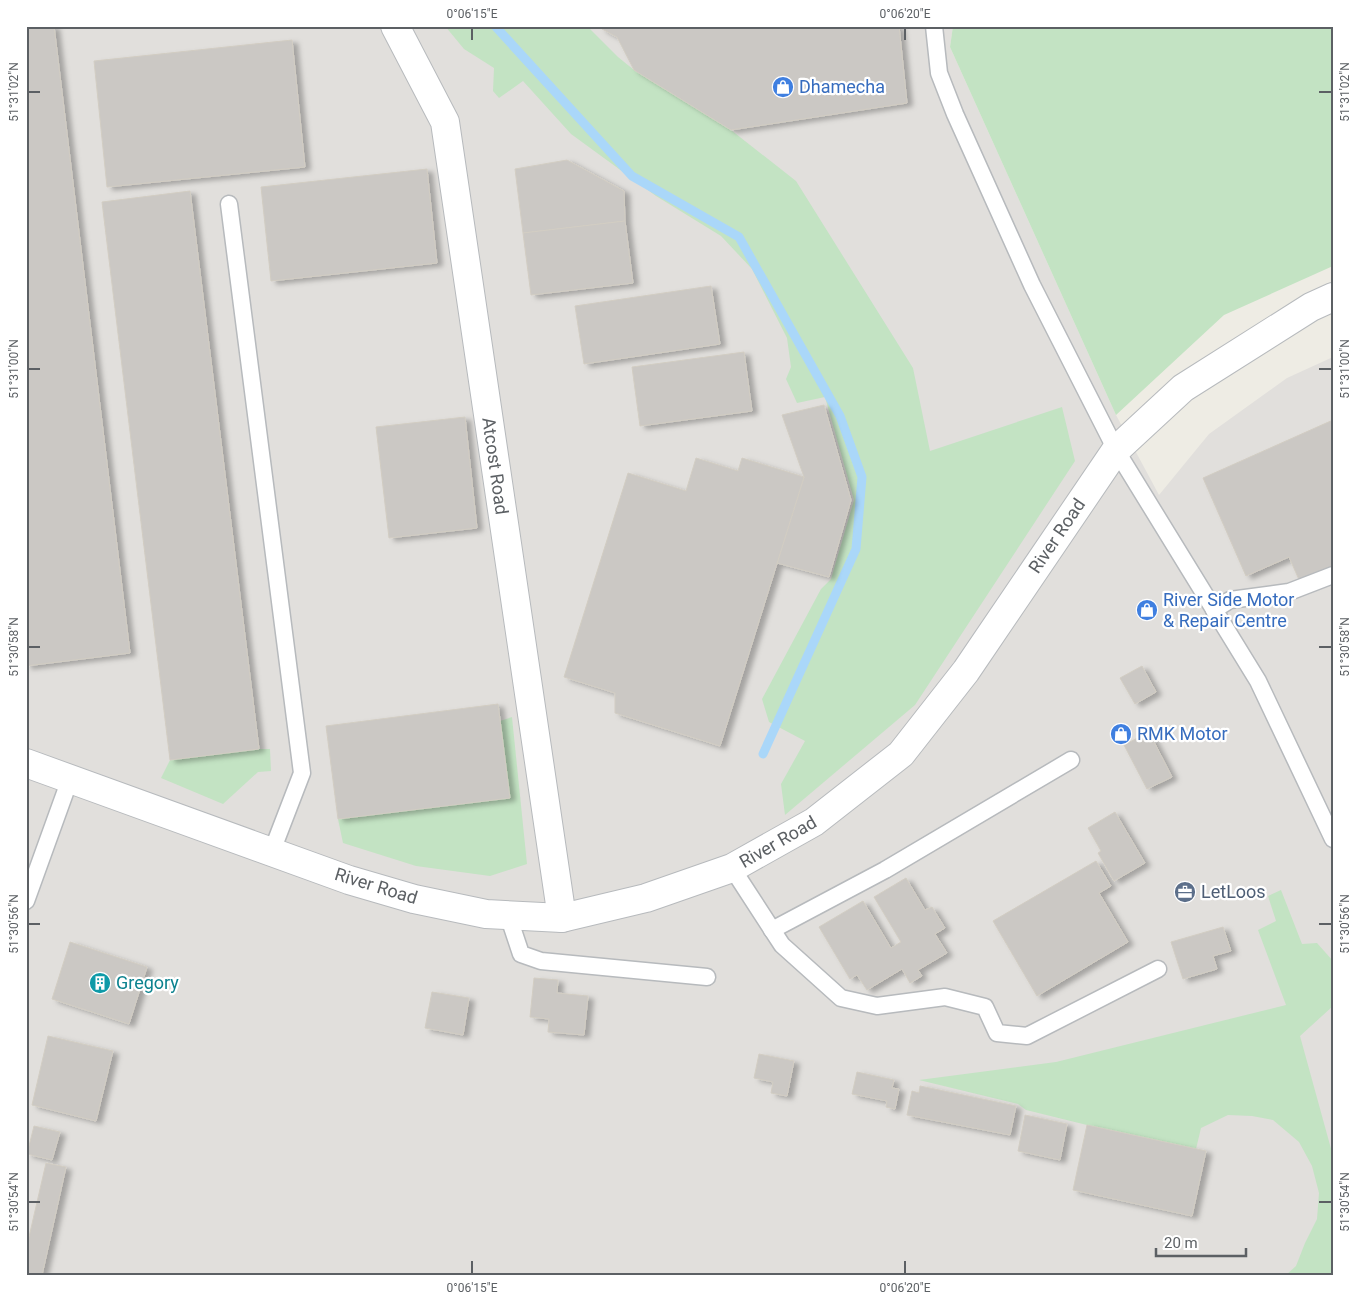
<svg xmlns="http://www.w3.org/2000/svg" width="1359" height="1301" font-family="Roboto,sans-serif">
	<defs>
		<filter id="shadow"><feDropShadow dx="5.5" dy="3" stdDeviation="2.5" flood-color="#0004"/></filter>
	</defs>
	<rect width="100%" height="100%" fill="#eeece4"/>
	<path fill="#e1dfdc" d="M26,26H953L950,47L1116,415L1159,495L1209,434L1287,378L1333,357V1275H26Z"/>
	<g fill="#c3e3c3">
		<path d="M445,26H587L618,57L634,70L731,130L796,181L913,368L930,451L1062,407L1075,461L915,705L785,815L781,784L805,741L769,722L762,699L821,589L831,579L854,500L825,397L797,403L786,379L791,367L787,338L752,269L721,236L656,196L571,134L523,81L499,98L493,91L494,68L464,49Z"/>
		<path d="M953,26H1333V266L1224,315L1116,415L950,47Z"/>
		<path d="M512,717L527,864L490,876L416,866L343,843L338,819L509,798L500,721Z"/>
		<path d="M259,749H270L271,771L258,772L223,804L161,778L170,760Z"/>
		<path d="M1281,890L1302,944L1317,943L1333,961V1006L1300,1036L1333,1156V1275H1286L1296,1266L1305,1243L1317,1219L1319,1193L1312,1166L1299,1142L1273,1120L1252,1116L1228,1115L1201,1128L1196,1149L1087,1125L1026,1110L1018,1104L919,1080L1056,1062L1286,1005L1258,930L1276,921L1268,896Z"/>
	</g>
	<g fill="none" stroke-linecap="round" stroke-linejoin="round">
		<path stroke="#aad7f9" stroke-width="9" d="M495,26L632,176L739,237L840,416L862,477L856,549L763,754"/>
	</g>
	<g fill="#cbc8c4" stroke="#d2cdc3" filter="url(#shadow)">
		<path d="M26,26H54L130,653L26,666Z"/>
		<path d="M600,26H899L907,103L731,130L634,70L617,37L602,29Z"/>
		<path d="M292,40L305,167L107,187L94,61Z"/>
		<path d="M567,160L624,191L625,221L523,233L515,169Z"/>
		<path d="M427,169L437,263L271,281L261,187Z"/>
		<path d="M190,191L259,749L170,760L102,202Z"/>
		<path d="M625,221L633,283L531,295L523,233Z"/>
		<path d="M711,286L720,344L584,364L575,306Z"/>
		<path d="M744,352L752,411L640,426L632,367Z"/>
		<path d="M824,405L851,500L829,577L777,563L804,477L782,415Z"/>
		<path d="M465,417L477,528L389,538L376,427Z"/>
		<path d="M1333,420V567L1300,582L1289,557L1246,576L1203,478Z"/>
		<path d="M696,458L738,471L742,458L804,477L720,746L615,713V693L564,677L628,473L686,491Z"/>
		<path d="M1142,666L1156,692L1135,704L1120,678Z"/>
		<path d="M498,704L510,798L338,819L326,726Z"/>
		<path d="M1149,732L1172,777L1147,789L1124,745Z"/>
		<path d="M1115,812L1145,863L1114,881L1098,853L1101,851L1088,828Z"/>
		<path d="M1096,861L1111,886L1099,893L1128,942L1037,996L993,921Z"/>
		<path d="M906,878L925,910L932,907L945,928L935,934L947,953L918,970L922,976L910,983L902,969L867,990L857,975L850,979L819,927L863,901L891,948L901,942L874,897Z"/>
		<path d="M1223,927L1231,951L1213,956L1217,969L1183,979L1171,942Z"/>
		<path d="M70,942L147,967L129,1024L52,999Z"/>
		<path d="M534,978L558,980L557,993L588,996L584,1035L548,1032L549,1019L530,1017Z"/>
		<path d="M432,992L469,998L463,1035L425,1028Z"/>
		<path d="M48,1036L113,1051L96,1121L32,1105Z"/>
		<path d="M759,1054L794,1061L787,1096L771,1093L773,1082L754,1078Z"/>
		<path d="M857,1072L894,1080L892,1088L899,1089L895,1109L886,1107L887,1101L852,1094Z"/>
		<path d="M920,1086L1016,1106L1010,1135L907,1115L912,1091L919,1093Z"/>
		<path d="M1025,1115L1067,1124L1060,1160L1018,1151Z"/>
		<path d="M1087,1125L1206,1151L1192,1216L1073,1190Z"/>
		<path d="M34,1126L60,1132L52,1160L27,1154Z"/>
		<path d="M46,1163L66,1167L42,1275H26V1250Z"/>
	</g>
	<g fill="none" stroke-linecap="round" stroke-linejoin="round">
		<g stroke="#b7babd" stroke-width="19">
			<g id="service">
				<path d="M934,26L939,73L955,114L1032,285L1116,450L1258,681L1333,839"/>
				<path d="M229,204L302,773L272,851"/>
				<path d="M1214,610L1230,600L1289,592L1333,575"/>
				<path d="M732,868L782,945L841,998L877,1006L945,997L985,1007L997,1033L1027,1036L1158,969"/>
				<path d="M26,901L70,779"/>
				<path d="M508,915L521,954L541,961L707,977"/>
				<path d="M772,930L885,870L1071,760"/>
			</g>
		</g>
		<g stroke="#b7babd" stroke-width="30">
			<path id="minor" d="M395,26L445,122L562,918"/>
		</g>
		<g stroke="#b7babd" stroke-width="30">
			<path id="tertiary" d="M26,763L349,880L414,899L486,914L562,918L646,898L732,868L814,822L901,754L966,671L1116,450L1183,388L1311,307L1333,297"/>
		</g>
		<use href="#service" stroke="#fff" stroke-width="16"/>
		<use href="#minor" stroke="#fff" stroke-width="28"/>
		<use href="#tertiary" stroke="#fff" stroke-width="28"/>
	</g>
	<path fill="none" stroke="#5c6064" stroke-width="2" d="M472,28V40M905,28V40M28,92H40M1319,92H1332M28,369H40M1319,369H1332M28,647H40M1319,647H1332M28,924H40M1319,924H1332M28,1202H40M1319,1202H1332M472,1261V1274M905,1261V1274"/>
	<defs>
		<g id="shop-disc" transform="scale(1.125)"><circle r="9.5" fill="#3f7fe0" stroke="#fff"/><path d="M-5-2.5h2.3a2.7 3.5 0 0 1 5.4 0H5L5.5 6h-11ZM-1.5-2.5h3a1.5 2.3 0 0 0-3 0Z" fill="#fff"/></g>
		<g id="office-disc" transform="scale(1.125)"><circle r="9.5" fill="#5c6f8a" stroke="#fff"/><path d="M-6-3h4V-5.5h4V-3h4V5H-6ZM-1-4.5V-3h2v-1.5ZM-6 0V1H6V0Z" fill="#fff"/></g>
		<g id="building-disc" transform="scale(1.125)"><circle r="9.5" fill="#0f9aa8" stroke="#fff"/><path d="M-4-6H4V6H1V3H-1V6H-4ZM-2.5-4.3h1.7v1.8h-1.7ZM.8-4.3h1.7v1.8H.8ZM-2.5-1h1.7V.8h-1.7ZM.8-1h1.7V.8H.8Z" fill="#fff"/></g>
	</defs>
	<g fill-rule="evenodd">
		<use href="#shop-disc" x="783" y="87"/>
		<use href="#shop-disc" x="1147" y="610"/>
		<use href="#shop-disc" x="1121" y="734"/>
		<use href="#office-disc" x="1185" y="892"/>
		<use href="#building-disc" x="100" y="983"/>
	</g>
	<g text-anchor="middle" stroke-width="4.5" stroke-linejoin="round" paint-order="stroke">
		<g font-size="18" fill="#366cbe" stroke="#fff" text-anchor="start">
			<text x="799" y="93">Dhamecha</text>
			<text x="1163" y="606">River Side Motor<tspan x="1163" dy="21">&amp; Repair Centre</tspan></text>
			<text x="1137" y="740">RMK Motor</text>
		</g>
		<g font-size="18" fill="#5c6064" stroke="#fff">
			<text transform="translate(495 466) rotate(82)" y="6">Atcost Road</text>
			<text transform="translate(1057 536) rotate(-56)" y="6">River Road</text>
			<text transform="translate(778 842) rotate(-30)" y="6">River Road</text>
			<text transform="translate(376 886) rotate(17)" y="6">River Road</text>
		</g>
		<g font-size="18" fill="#4e5e75" stroke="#fff" text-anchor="start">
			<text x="1201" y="898">LetLoos</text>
		</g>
		<g font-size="18" fill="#0d838f" stroke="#fff" text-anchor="start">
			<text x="116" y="989">Gregory</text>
		</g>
	</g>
	<rect width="1359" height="1301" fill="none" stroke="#ffffff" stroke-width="55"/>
	<path d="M1156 1248v8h90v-8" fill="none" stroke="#5c6064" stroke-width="2.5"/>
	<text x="1164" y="1248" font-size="15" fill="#5c6064" stroke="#ffffff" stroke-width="4" paint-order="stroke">20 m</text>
	<rect x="28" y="28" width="1304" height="1246" fill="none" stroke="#5c6064" stroke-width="2"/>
	<g font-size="12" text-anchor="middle" fill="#5c6064">
		<text x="472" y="18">0°06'15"E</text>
		<text x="905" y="18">0°06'20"E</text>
		<text transform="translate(14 92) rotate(-90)" y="4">51°31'02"N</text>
		<text transform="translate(1345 92) rotate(-90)" y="4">51°31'02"N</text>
		<text transform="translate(14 369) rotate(-90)" y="4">51°31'00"N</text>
		<text transform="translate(1345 369) rotate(-90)" y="4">51°31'00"N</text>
		<text transform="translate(14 647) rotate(-90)" y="4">51°30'58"N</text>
		<text transform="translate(1345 647) rotate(-90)" y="4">51°30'58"N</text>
		<text transform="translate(14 924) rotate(-90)" y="4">51°30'56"N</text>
		<text transform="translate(1345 924) rotate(-90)" y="4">51°30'56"N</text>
		<text transform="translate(14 1202) rotate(-90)" y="4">51°30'54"N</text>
		<text transform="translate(1345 1202) rotate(-90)" y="4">51°30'54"N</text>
		<text x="472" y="1292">0°06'15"E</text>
		<text x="905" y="1292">0°06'20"E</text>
	</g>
</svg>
